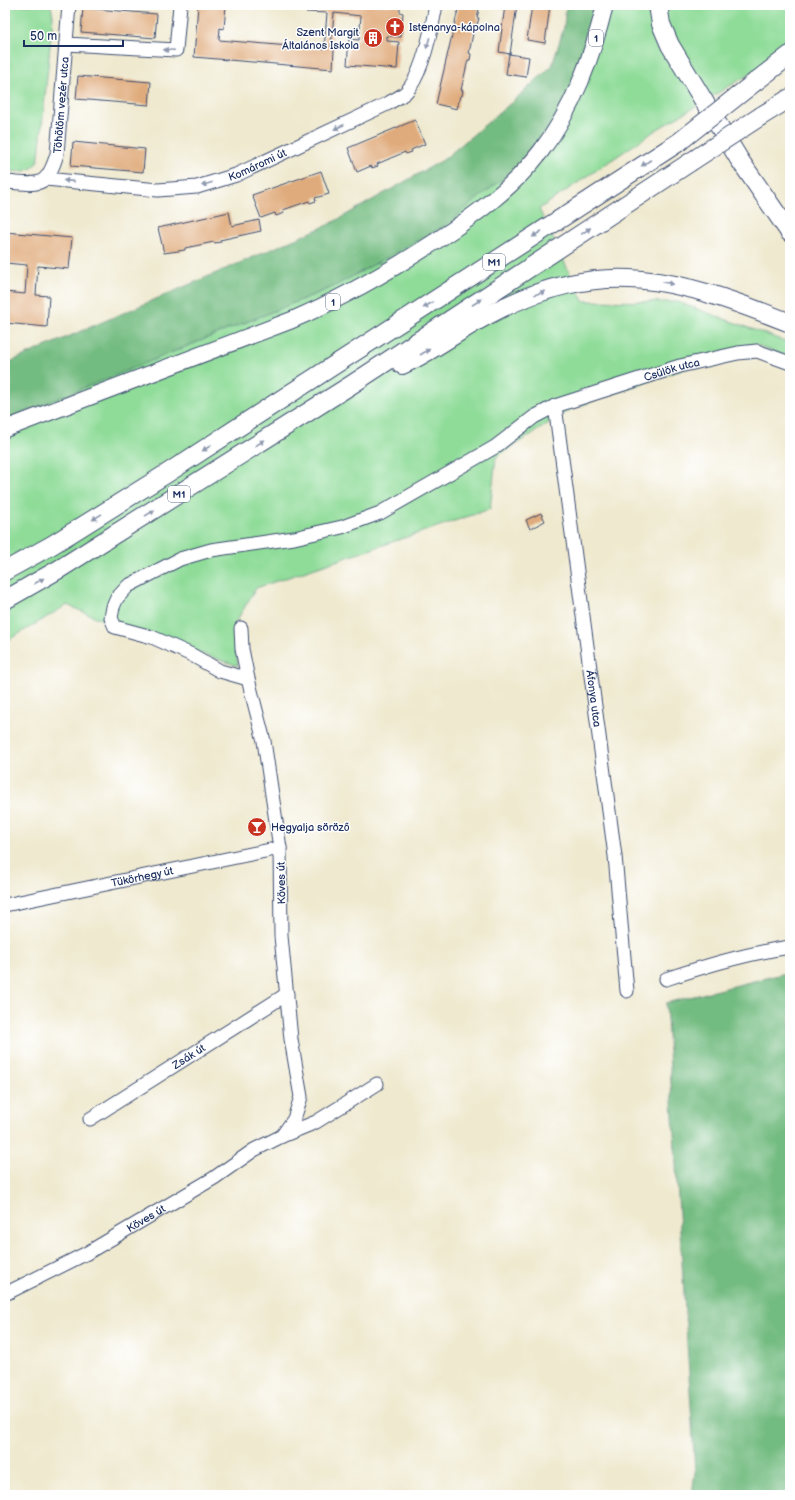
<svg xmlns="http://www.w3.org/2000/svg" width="795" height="1500" font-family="'Balsamiq Sans',sans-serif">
	<rect width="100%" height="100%" fill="#fff"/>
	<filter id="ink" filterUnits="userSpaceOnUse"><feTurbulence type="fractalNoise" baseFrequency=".025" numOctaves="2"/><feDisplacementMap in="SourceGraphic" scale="8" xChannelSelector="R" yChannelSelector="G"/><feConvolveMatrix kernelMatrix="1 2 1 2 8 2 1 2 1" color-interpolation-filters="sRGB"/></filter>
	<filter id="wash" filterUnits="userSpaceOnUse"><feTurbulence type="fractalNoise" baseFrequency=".012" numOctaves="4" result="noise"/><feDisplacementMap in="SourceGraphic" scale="16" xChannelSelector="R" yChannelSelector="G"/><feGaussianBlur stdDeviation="0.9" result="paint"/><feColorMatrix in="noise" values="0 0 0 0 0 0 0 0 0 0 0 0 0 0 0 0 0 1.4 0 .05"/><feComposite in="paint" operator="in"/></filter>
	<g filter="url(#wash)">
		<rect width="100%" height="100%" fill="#efe9cf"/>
		<g fill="#8fdc99" stroke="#55867c">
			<path d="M5,5H51L53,16L39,157C34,174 19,172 5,171Z"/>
			<path d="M639,5H790V50L656,130L539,209L583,301L678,302L790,343V357L753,344L571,409L496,457L490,509L256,588L234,625L238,666L100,619L67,605L5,642V420L333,287L444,226L601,15L637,8Z"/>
		</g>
		<g fill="#73bc81" stroke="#477670">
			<path d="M566,5H603L571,94L522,163L444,226L333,287L5,420V364L330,224L443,160L511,103L552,66L564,27Z"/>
			<path d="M790,972V1495H692L695,1472L666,1003Z"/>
		</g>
		<g id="blocks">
			<g fill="#e0ab7c">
				<path d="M198,5H226L224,29L220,28L219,40L324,49L327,13L306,12L307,5H400V12L403,13L401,37L387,36V41L399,42L397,69L347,65L349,39L359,40L361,16L334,13L331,48L334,49L333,69L194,57Z"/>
				<path d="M459,5H480L477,18H479L477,25L475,24L469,53L471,54L470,60H468L461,90H463L462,96H460L457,109L436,104Z"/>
				<path d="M505,5H517L510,54L499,52Z"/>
				<path d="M532,5H550L545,43L527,40Z"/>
				<path d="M83,8L157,14L155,38L81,32Z"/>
				<path d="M509,54L529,57L526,77L506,74Z"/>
				<path d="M78,76L151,82L149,105L76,99Z"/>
				<path d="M415,120L425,144L411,150L412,152L406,154L405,152L377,164L378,166L372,168L371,166L357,172L348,148Z"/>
				<path d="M73,142L145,149L143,172L71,166Z"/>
				<path d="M321,171L329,194L315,198L316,201L310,203L309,201L283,210L284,213L276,216L275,213L261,218L252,195Z"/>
				<path d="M229,212L232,226L259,220L261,231L220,240L221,242L215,243L214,242L185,248V250L164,253L158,228Z"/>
				<path d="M5,232L72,238L69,269L38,266L36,295L49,296L47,327L5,323V292L25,294L27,265L5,263Z"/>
				<path d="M541,513L545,521L530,529L526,520Z"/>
			</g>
		</g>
	</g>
	<g filter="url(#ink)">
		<use href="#blocks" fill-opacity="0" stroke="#3b4b6f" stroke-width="1"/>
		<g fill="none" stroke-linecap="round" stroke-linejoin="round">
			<g stroke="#3b4b6f" stroke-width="15">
				<g id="minor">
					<path d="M66,44L176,50L180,5"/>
					<path id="s1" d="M46,179L158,190L197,187L236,175L387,104C393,100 401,97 406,92C422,76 432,27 436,5"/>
					<path id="s2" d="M5,182C38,184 46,190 57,154L69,5"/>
					<path id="s3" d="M555,406L615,856L627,991"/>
					<path id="s4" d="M248,679L220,671L192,655L152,637L115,627L111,618L113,607L117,598L128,586L180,559L211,550L294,538L342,527L380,513L495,447L534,417L555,406L680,366L738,353L757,351L790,363"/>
					<path id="s5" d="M5,905L280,848"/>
					<path d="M666,979C707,965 748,953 790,947"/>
					<path id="s6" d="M90,1119L287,994"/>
					<path d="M282,1136L316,1122L377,1084"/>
					<path id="s7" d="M5,1294L87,1253L214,1178L254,1150L282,1136L294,1119L301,1097L291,1039L281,936L280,848L264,741L248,679L242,649L241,628"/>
				</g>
			</g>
			<g stroke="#3b4b6f" stroke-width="18">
				<path id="major" d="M5,429L292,320C343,298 390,271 436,241C474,216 513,188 541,151C574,108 592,57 605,5"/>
			</g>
			<g stroke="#3b4b6f" stroke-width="20">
				<g id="highway">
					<path d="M658,5L661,24L670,45L739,159L790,233"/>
					<path d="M755,82L790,55"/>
					<path d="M761,116L790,98"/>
					<path d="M402,365C432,352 459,330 488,315C602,255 677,278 790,323"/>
					<path d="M5,571L52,545L166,474L679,142"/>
					<path d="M5,600L61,568L351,385L689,163"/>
				</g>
			</g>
			<use href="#minor" stroke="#fff" stroke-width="13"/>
			<use href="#major" stroke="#fff" stroke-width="16"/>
			<use href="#highway" stroke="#fff" stroke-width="18"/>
			<g stroke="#3b4b6f" stroke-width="20" stroke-linecap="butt">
				<g id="highway-bridge">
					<path d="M679,142L755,82"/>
					<path d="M689,163L761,116"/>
				</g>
			</g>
			<use href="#highway-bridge" stroke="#fff" stroke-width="18"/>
		</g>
		<defs><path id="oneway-solid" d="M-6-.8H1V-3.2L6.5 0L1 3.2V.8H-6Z"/></defs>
		<g fill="#8d97ae">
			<use href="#oneway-solid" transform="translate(428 43) rotate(107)"/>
			<use href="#oneway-solid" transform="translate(169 50) rotate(-177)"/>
			<use href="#oneway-solid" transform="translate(339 127) rotate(155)"/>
			<use href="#oneway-solid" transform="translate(646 163) rotate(147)"/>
			<use href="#oneway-solid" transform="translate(69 181) rotate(-174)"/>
			<use href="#oneway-solid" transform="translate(207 184) rotate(163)"/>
			<use href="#oneway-solid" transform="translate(586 231) rotate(-34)"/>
			<use href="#oneway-solid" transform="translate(537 234) rotate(147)"/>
			<use href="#oneway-solid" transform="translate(668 283) rotate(10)"/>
			<use href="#oneway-solid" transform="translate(540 293) rotate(-17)"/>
			<use href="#oneway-solid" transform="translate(477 302) rotate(-33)"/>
			<use href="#oneway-solid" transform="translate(428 305) rotate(147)"/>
			<use href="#oneway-solid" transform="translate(425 352) rotate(-30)"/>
			<use href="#oneway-solid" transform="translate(260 443) rotate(-32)"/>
			<use href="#oneway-solid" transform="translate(207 448) rotate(147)"/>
			<use href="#oneway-solid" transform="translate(150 513) rotate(-32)"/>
			<use href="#oneway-solid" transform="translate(97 517) rotate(148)"/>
			<use href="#oneway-solid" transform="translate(39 581) rotate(-30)"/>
		</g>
	</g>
	<defs>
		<g id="church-disc" transform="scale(1)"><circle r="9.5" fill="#c8321e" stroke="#fff"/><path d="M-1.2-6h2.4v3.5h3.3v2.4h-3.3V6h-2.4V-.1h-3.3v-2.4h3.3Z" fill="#fff"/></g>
		<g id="building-disc" transform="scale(1)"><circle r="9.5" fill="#c8321e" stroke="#fff"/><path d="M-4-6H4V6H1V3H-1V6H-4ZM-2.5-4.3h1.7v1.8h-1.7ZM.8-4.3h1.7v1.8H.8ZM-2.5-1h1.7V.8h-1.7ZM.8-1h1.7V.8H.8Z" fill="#fff"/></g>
		<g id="bar-disc" transform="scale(1)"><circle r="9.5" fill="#c8321e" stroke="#fff"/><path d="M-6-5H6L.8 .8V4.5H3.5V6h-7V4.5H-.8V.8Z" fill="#fff"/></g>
	</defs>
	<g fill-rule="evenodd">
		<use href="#church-disc" x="395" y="27"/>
		<use href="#building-disc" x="373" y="38"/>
		<use href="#bar-disc" x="257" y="827"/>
	</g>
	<g text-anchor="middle" stroke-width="3" stroke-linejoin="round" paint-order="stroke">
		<g fill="#fff" stroke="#5f6d8e" stroke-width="1">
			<rect x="589" y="30" width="14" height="16" rx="3"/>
			<rect x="483" y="254" width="22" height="16" rx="3"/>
			<rect x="326" y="294" width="14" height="16" rx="3"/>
			<rect x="168" y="486" width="22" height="16" rx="3"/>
		</g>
		<g font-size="10" font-weight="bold" fill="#1b2f5e">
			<text x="596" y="42">1</text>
			<text x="494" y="266">M1</text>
			<text x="333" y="306">1</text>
			<text x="179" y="498">M1</text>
		</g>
		<g font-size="11" fill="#1b2f5e" stroke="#fff" text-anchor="start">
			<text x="409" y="31">Istenanya-kápolna</text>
			<text x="359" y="36" text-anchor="end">Szent Margit<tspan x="359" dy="13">Általános Iskola</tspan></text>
			<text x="271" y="831">Hegyalja söröző</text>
		</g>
		<g font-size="11" fill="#1b2f5e" stroke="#fff">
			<text dy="4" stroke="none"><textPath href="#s2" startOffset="118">Töhötöm vezér utca</textPath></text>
			<text dy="4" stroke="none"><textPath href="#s1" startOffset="216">Komáromi út</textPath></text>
			<text dy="4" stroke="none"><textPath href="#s4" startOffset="783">Csülök utca</textPath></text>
			<text dy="4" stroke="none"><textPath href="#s3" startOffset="295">Áfonya utca</textPath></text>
			<text dy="4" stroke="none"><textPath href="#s5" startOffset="140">Tükörhegy út</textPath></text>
			<text transform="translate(281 883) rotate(-91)" y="4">Köves út</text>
			<text dy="4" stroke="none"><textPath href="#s6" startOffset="117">Zsák út</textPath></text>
			<text dy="4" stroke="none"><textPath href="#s7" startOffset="160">Köves út</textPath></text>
		</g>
	</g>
	<rect width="795" height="1500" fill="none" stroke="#fff" stroke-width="20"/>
	<path d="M24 40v6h99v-6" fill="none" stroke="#1b2f5e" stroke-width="2"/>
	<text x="30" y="40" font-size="12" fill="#1b2f5e" stroke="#ffffff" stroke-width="3" paint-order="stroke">50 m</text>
</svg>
